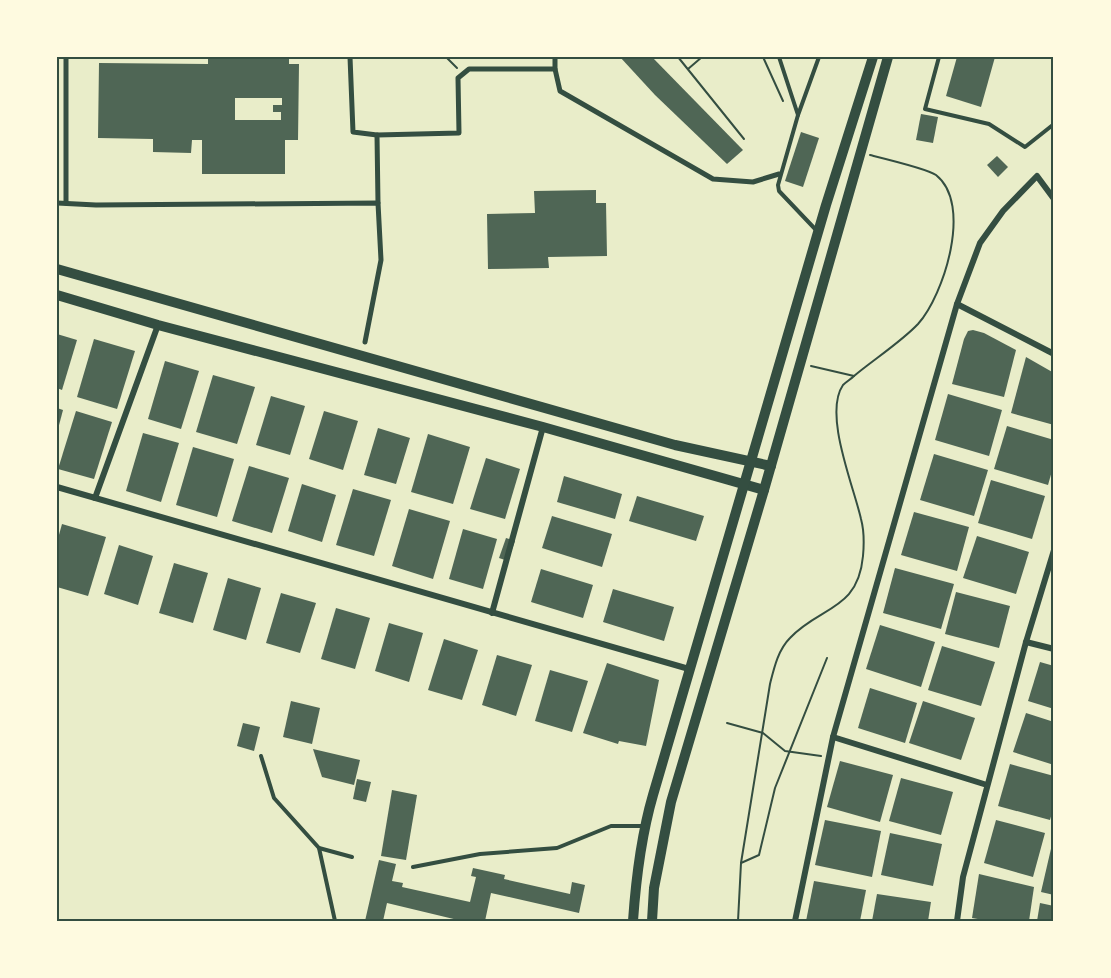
<svg xmlns="http://www.w3.org/2000/svg" width="1111" height="978" font-family="Inter,sans-serif">
	<rect width="100%" height="100%" fill="#e9edc9"/>
	<g fill="#4f6655" fill-rule="evenodd">
		<path d="M208,57H289V64H299L298,140H285V174H202V140H192L191,153L153,152V139L98,138L99,63L208,64ZM235,98H282V105H273V112H281V120H235Z"/>
		<path d="M620,57H652L743,150L727,164L655,95Z"/>
		<path d="M957,57H995L981,107L946,96Z"/>
		<path d="M921,114L938,117L933,143L916,140Z"/>
		<path d="M801,132L819,138L803,187L785,181Z"/>
		<path d="M997,156L1008,167L998,177L987,165Z"/>
		<path d="M596,190V203H606L607,256L548,257L549,268L488,269L487,214L535,213L534,191Z"/>
		<path d="M973,330L984,333L1016,350L1004,397L952,384L964,339L968,331Z"/>
		<path d="M57,334L77,340L62,390L57,388Z"/>
		<path d="M94,339L135,351L117,409L77,397Z"/>
		<path d="M1026,357L1054,373V425L1011,413Z"/>
		<path d="M165,361L199,371L181,429L148,419Z"/>
		<path d="M213,375L255,387L237,444L196,432Z"/>
		<path d="M948,394L1002,410L989,456L935,440Z"/>
		<path d="M271,396L305,406L290,455L256,445Z"/>
		<path d="M57,408L63,410L58,429H57Z"/>
		<path d="M76,411L112,422L94,479L58,469Z"/>
		<path d="M324,411L358,421L343,470L309,459Z"/>
		<path d="M1007,426L1054,440V464L1048,485L994,469Z"/>
		<path d="M378,428L410,438L396,484L364,475Z"/>
		<path d="M143,433L179,443L161,502L126,491Z"/>
		<path d="M428,434L470,447L453,504L411,492Z"/>
		<path d="M193,447L234,459L217,517L176,505Z"/>
		<path d="M934,454L988,470L974,516L920,500Z"/>
		<path d="M486,458L520,469L505,519L470,509Z"/>
		<path d="M249,466L289,478L272,533L232,521Z"/>
		<path d="M564,476L622,494L615,519L557,502Z"/>
		<path d="M991,480L1045,496L1032,539L978,523Z"/>
		<path d="M302,484L336,495L322,542L288,531Z"/>
		<path d="M353,489L391,500L374,556L336,545Z"/>
		<path d="M637,496L704,516L696,541L629,521Z"/>
		<path d="M409,509L450,521L433,579L392,566Z"/>
		<path d="M914,512L969,527L957,571L901,555Z"/>
		<path d="M552,516L612,534L602,567L542,548Z"/>
		<path d="M62,524L106,537L88,596L57,587V542Z"/>
		<path d="M463,529L497,539L483,589L449,579Z"/>
		<path d="M977,536L1029,552L1016,594L963,578Z"/>
		<path d="M506,538L515,541L508,561L499,558Z"/>
		<path d="M119,545L153,556L138,605L104,594Z"/>
		<path d="M174,563L208,573L193,623L159,613Z"/>
		<path d="M895,568L954,584L941,629L883,613Z"/>
		<path d="M541,569L593,585L583,618L531,602Z"/>
		<path d="M228,578L261,588L246,640L213,630Z"/>
		<path d="M613,589L674,607L664,641L603,622Z"/>
		<path d="M956,592L1010,606L999,648L945,634Z"/>
		<path d="M281,593L316,603L300,653L266,643Z"/>
		<path d="M336,608L370,618L355,669L321,659Z"/>
		<path d="M389,623L423,633L409,682L375,671Z"/>
		<path d="M880,625L935,642L921,687L866,669Z"/>
		<path d="M444,639L478,650L462,700L428,690Z"/>
		<path d="M942,646L995,662L981,706L928,690Z"/>
		<path d="M497,655L532,665L516,716L482,705Z"/>
		<path d="M1040,662L1054,666V709L1028,701Z"/>
		<path d="M607,663L659,680L646,746L619,741L618,744L583,733Z"/>
		<path d="M550,670L588,681L572,732L535,721Z"/>
		<path d="M870,688L917,703L905,743L858,728Z"/>
		<path d="M291,701L320,708L312,744L283,737Z"/>
		<path d="M923,701L975,718L961,760L909,743Z"/>
		<path d="M1026,713L1054,722V765L1013,752Z"/>
		<path d="M243,723L260,727L254,751L237,746Z"/>
		<path d="M313,749L360,760L354,785L322,777Z"/>
		<path d="M840,761L893,775L880,822L827,807Z"/>
		<path d="M1010,764L1054,776V806L1050,820L998,806Z"/>
		<path d="M901,778L953,792L941,835L889,821Z"/>
		<path d="M357,779L371,782L366,802L353,799Z"/>
		<path d="M392,790L417,795L406,860L381,856Z"/>
		<path d="M825,820L881,831L872,877L815,865Z"/>
		<path d="M996,820L1045,833L1033,877L984,863Z"/>
		<path d="M890,833L942,844L933,886L881,875Z"/>
		<path d="M1053,840H1054V895L1041,892Z"/>
		<path d="M379,860L396,864L392,881L403,883L402,887L470,902L476,877L471,876L473,868L505,875L504,879L570,894L572,882L585,885L579,913L491,893L485,921H462L387,903L383,921H365Z"/>
		<path d="M979,874L1034,887L1029,921H989L972,918Z"/>
		<path d="M814,881L866,890L860,921H806Z"/>
		<path d="M877,894L931,902L928,921H872Z"/>
		<path d="M1040,903L1054,906V921H1037Z"/>
	</g>
	<g fill="none" stroke-linecap="round" stroke-linejoin="round">
		<g stroke="#344e41" stroke-width="2">
			<path d="M446,57L457,68"/>
			<path d="M678,57L744,139"/>
			<path d="M763,57L783,101"/>
			<path d="M688,69L702,57"/>
			<path d="M811,366L854,376C873,360 901,342 918,324C944,295 973,204 936,175C928,169 882,158 870,155"/>
			<path d="M727,723L763,733L785,751L821,756"/>
			<path d="M741,863L759,855L775,788L827,658"/>
			<path d="M738,921L741,863L770,684C774,668 778,650 790,638C820,606 858,611 863,556C864,545 864,530 861,519C854,487 823,414 843,385C846,382 851,379 854,376"/>
		</g>
		<g stroke="#344e41" stroke-width="4">
			<path d="M779,57L798,115L778,185L779,191L817,231"/>
			<path d="M939,57L925,109L989,124L1025,147L1054,124"/>
			<path d="M798,115L819,57"/>
			<path d="M261,756L274,798L319,848L352,857"/>
			<path d="M319,848L335,921"/>
			<path d="M413,867L480,854L557,848L611,826H643"/>
		</g>
		<g stroke="#344e41" stroke-width="5">
			<path d="M66,57V203"/>
			<path d="M350,57L353,132L377,135"/>
			<path d="M555,69L560,91L713,179L753,182L779,174"/>
			<path d="M57,203L96,205L378,203L381,260L365,342"/>
			<path d="M378,203L377,135L459,133L458,78L469,69H555V57"/>
		</g>
		<g stroke="#344e41" stroke-width="6">
			<path d="M957,304L1054,354"/>
			<path d="M57,487L689,669"/>
			<path d="M95,498L158,325"/>
			<path d="M492,613L543,427"/>
			<path d="M1026,642L1054,649"/>
			<path d="M833,737L987,785"/>
			<path d="M795,921L833,737L957,304L980,243L1003,211L1037,176L1054,199"/>
			<path d="M957,921L963,877L1026,642L1054,550"/>
		</g>
		<g stroke="#344e41" stroke-width="10">
			<path d="M57,269L675,445L771,466"/>
			<path d="M57,295L158,325L543,427L764,490"/>
			<path d="M633,921C636,878 641,836 653,795L826,205L873,57"/>
			<path d="M652,921L654,888L671,802L764,490L888,57"/>
		</g>
	</g>
	<rect width="1111" height="978" fill="none" stroke="#fefae0" stroke-width="117"/>
	<rect x="58" y="58" width="994" height="862" fill="none" stroke="#344e41" stroke-width="2"/>
</svg>
